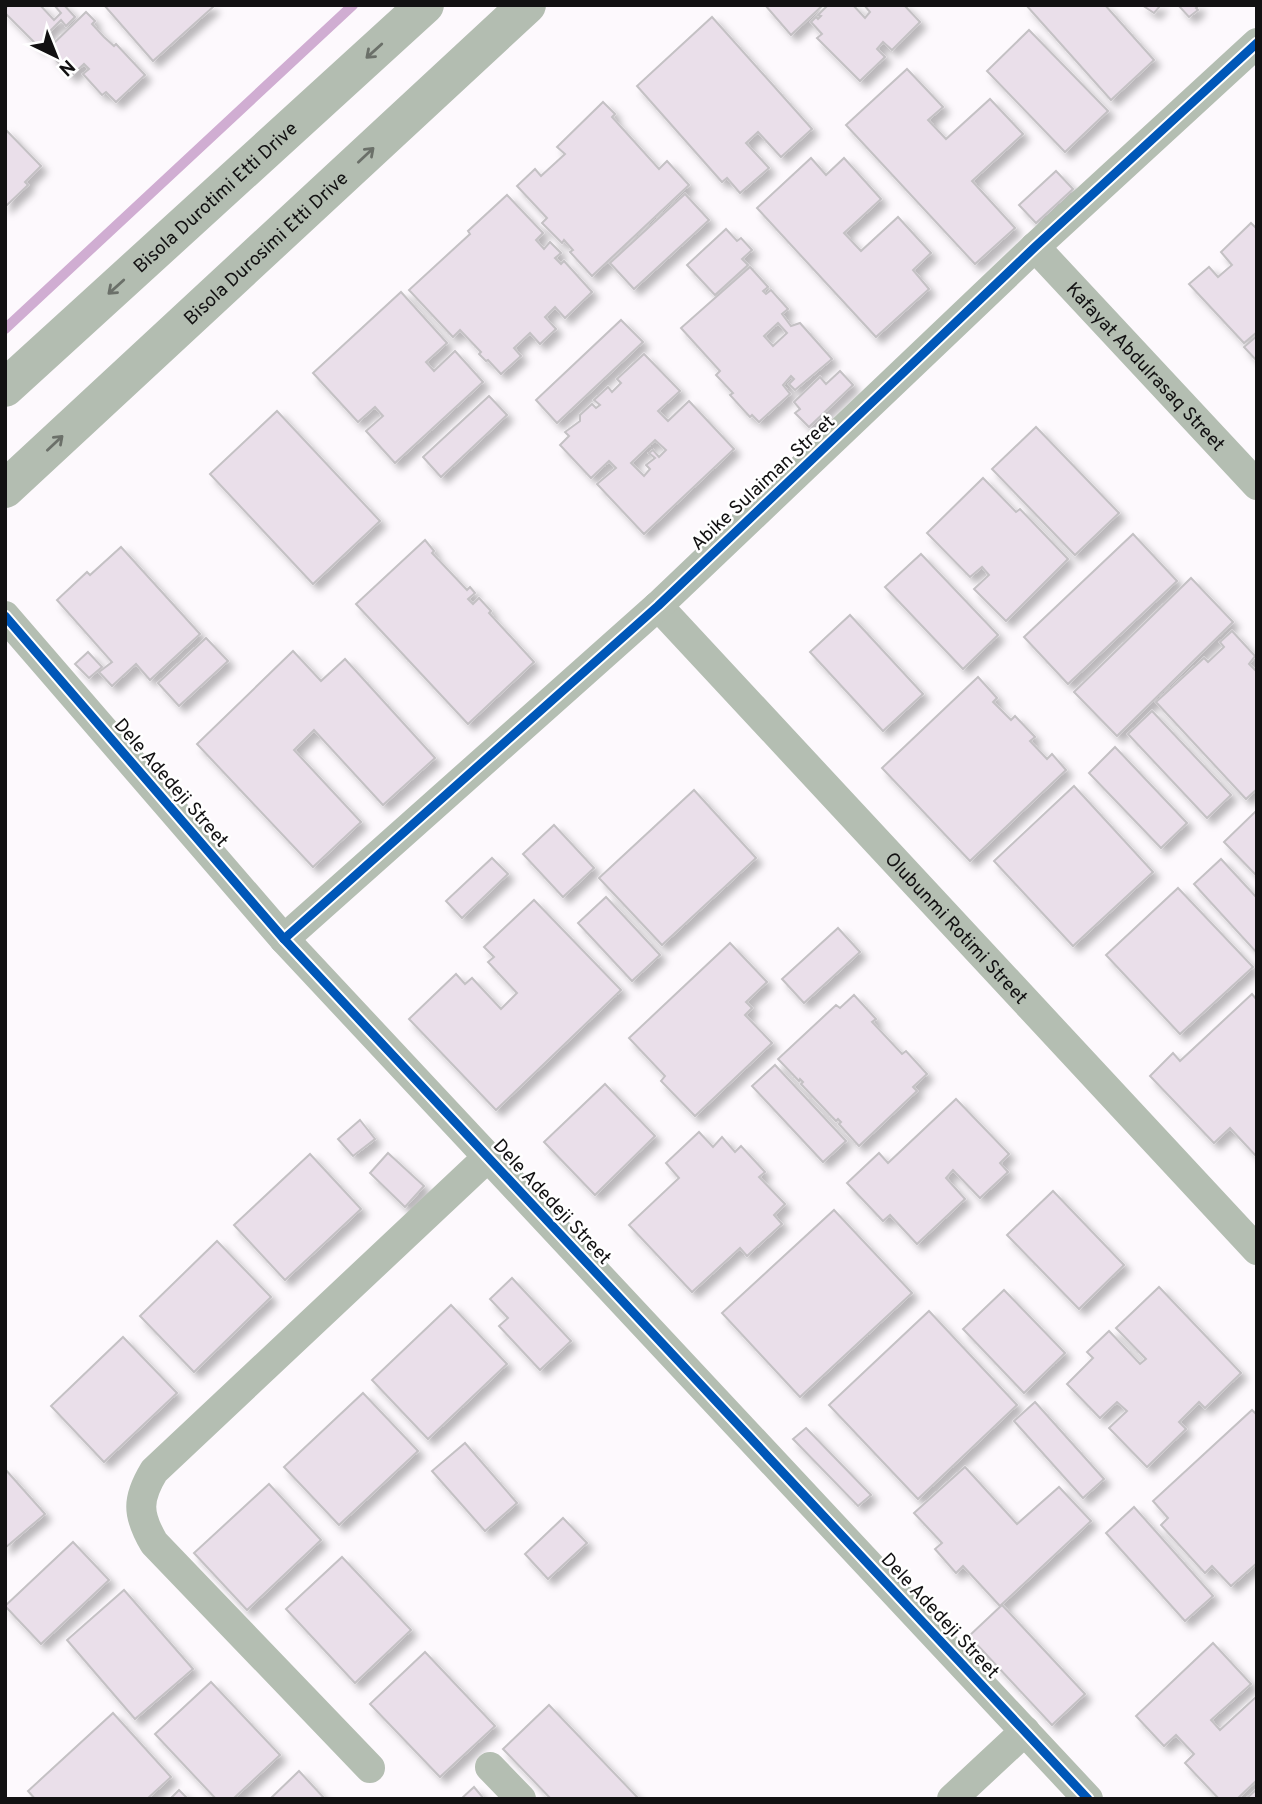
<svg xmlns="http://www.w3.org/2000/svg" width="1262" height="1804" font-family="Overpass,sans-serif">
	<defs>
		<filter id="shadow"><feDropShadow dx="6" dy="6" stdDeviation="3.5" flood-color="#0004"/></filter>
	</defs>
	<rect width="100%" height="100%" fill="#fdf9fd"/>
	<g fill="none" stroke-linecap="round" stroke-linejoin="round">
		<path stroke="#d0add2" stroke-width="10" d="M5,329L353,5"/>
	</g>
	<g fill="#eadfea" stroke="#c4c1c4" stroke-width="2" fill-rule="evenodd" filter="url(#shadow)">
		<path d="M7,5H40L54,20L61,13L54,5H64L75,17L66,26L61,20L46,35L50,39L40,48L5,13Z"/>
		<path d="M104,5H211L213,7L153,61Z"/>
		<path d="M765,5H823L791,35Z"/>
		<path d="M828,5H853L865,18L870,12L864,5H904L920,22L892,50L883,42L877,49L885,57L860,81L817,38L822,34L811,22L816,17L818,19L821,16L818,15Z"/>
		<path d="M1026,5H1105L1154,60L1111,100Z"/>
		<path d="M1142,5H1161L1154,13Z"/>
		<path d="M1178,5H1199L1196,8L1198,10L1189,17Z"/>
		<path d="M86,12L95,21L92,24L104,37L114,46L116,44L145,75L116,102L106,92L102,95L83,74L89,69L84,64L71,76L50,54L56,49L52,45Z"/>
		<path d="M712,17L812,129L781,157L758,132L746,143L769,168L740,193L727,178L722,182L637,86Z"/>
		<path d="M1029,30L1108,111L1065,152L987,71Z"/>
		<path d="M907,69L943,107L928,120L946,139L990,99L1023,134L972,181L1015,228L975,264L846,125Z"/>
		<path d="M603,102L615,114L612,117L659,169L667,161L689,185L592,276L570,252L573,250L564,240L562,243L542,223L547,218L517,186L535,169L541,176L565,154L557,147Z"/>
		<path d="M5,129L41,166L25,182L28,185L5,207Z"/>
		<path d="M811,158L826,175L844,158L881,199L844,233L861,251L898,217L931,253L913,270L929,289L876,337L757,208Z"/>
		<path d="M1056,171L1073,189L1036,223L1019,205Z"/>
		<path d="M685,194L709,220L634,289L610,263Z"/>
		<path d="M507,195L543,233L536,240L544,249L550,242L561,253L555,258L561,264L564,261L592,292L565,318L555,307L545,317L556,329L540,344L530,333L514,348L521,356L501,374L488,360L486,361L479,354L481,352L460,330L453,337L409,290L470,234L468,231Z"/>
		<path d="M1251,223L1257,229V332L1244,343L1189,284L1209,267L1218,277L1232,265L1221,252Z"/>
		<path d="M726,229L737,241L741,238L752,250L742,259L748,265L715,295L687,265Z"/>
		<path d="M750,267L768,287L763,291L766,294L771,290L788,309L782,314L791,326L800,323L832,359L795,390L789,384L794,379L791,376L783,385L790,394L759,422L752,415L750,417L730,395L733,393L716,375L720,371L681,328ZM778,323L787,333L773,346L764,336Z"/>
		<path d="M401,292L447,343L426,362L434,371L455,351L483,382L395,463L366,431L383,416L375,407L358,422L313,373Z"/>
		<path d="M621,320L643,342L557,423L536,400Z"/>
		<path d="M1257,336V361L1244,347Z"/>
		<path d="M644,354L680,391L658,411L668,421L689,401L734,449L644,534L597,484L616,468L609,461L591,478L560,445L569,436L565,432L580,421V415L592,404L596,408L600,405L594,400L608,387L612,392L621,383L617,379ZM655,440L666,450L659,457L653,450L649,453L655,458L646,465L650,469L644,476L631,463Z"/>
		<path d="M840,371L853,385L809,427L795,413L800,409L794,402L820,377L826,384Z"/>
		<path d="M489,396L507,415L441,477L423,457Z"/>
		<path d="M277,411L380,521L313,584L210,474Z"/>
		<path d="M1036,427L1119,513L1075,555L992,469Z"/>
		<path d="M983,478L1016,512L1020,509L1068,559L1006,621L974,589L989,575L982,567L970,577L927,533Z"/>
		<path d="M1133,534L1177,581L1068,684L1024,637Z"/>
		<path d="M425,540L434,551L432,553L467,590L470,587L475,593L468,599L473,604L479,598L491,611L489,613L534,662L468,724L356,604Z"/>
		<path d="M121,547L200,634L150,680L136,664L112,686L99,672L112,662L57,600L87,572L90,575Z"/>
		<path d="M921,554L998,635L963,669L885,587Z"/>
		<path d="M1191,578L1233,622L1117,736L1074,692Z"/>
		<path d="M850,615L923,694L883,731L810,652Z"/>
		<path d="M1232,631L1255,656L1249,664L1257,672V789L1246,799L1156,702L1204,658L1208,662L1224,647L1220,642Z"/>
		<path d="M206,638L228,661L179,706L158,683Z"/>
		<path d="M293,651L321,681L345,659L435,758L383,805L314,730L294,750L361,822L313,867L197,744Z"/>
		<path d="M88,652L102,667L89,678L75,664Z"/>
		<path d="M978,677L997,698L993,702L1011,720L1015,716L1035,737L1030,741L1047,759L1052,754L1066,770L970,861L882,768Z"/>
		<path d="M1152,711L1231,795L1207,818L1128,734Z"/>
		<path d="M1115,747L1187,823L1161,848L1089,773Z"/>
		<path d="M1074,786L1153,872L1073,946L994,861Z"/>
		<path d="M694,790L756,858L662,945L599,878Z"/>
		<path d="M1257,810V874L1256,875L1224,842Z"/>
		<path d="M554,825L594,868L563,897L523,854Z"/>
		<path d="M492,858L508,874L462,918L446,901Z"/>
		<path d="M1221,859L1257,898V953L1194,884Z"/>
		<path d="M1178,888L1253,967L1180,1034L1106,955Z"/>
		<path d="M606,897L660,955L632,981L578,923Z"/>
		<path d="M534,900L621,990L496,1110L409,1019L456,974L465,984L472,978L501,1009L517,993L488,962L494,957L484,947Z"/>
		<path d="M838,928L860,952L804,1003L782,979Z"/>
		<path d="M730,943L767,982L746,1002L752,1008L745,1015L772,1043L695,1116L661,1081L665,1076L629,1038Z"/>
		<path d="M1252,994L1257,1000L1256,1156L1230,1128L1214,1143L1150,1076L1173,1053L1180,1061Z"/>
		<path d="M854,995L876,1019L872,1022L902,1054L906,1051L927,1074L913,1087L917,1091L859,1146L839,1124L841,1122L838,1119L836,1121L801,1084L803,1082L800,1079L799,1081L778,1059L836,1005L840,1008Z"/>
		<path d="M775,1065L846,1141L823,1162L752,1086Z"/>
		<path d="M605,1084L655,1136L595,1195L544,1142Z"/>
		<path d="M956,1099L1009,1154L1000,1163L1008,1172L980,1198L953,1170L946,1178L965,1199L917,1244L890,1215L883,1221L847,1183L879,1153L888,1163Z"/>
		<path d="M360,1120L375,1139L353,1156L338,1139Z"/>
		<path d="M699,1132L713,1147L722,1137L735,1152L741,1146L765,1172L759,1177L785,1204L774,1215L782,1224L747,1256L740,1248L692,1292L629,1225L679,1178L666,1163Z"/>
		<path d="M388,1153L424,1186L405,1207L370,1173Z"/>
		<path d="M310,1154L361,1209L285,1280L234,1225Z"/>
		<path d="M1053,1191L1124,1265L1079,1309L1007,1235Z"/>
		<path d="M834,1210L912,1293L800,1397L722,1313Z"/>
		<path d="M217,1241L271,1297L194,1372L140,1316Z"/>
		<path d="M512,1278L571,1341L540,1370L499,1326L508,1318L490,1299Z"/>
		<path d="M1159,1287L1241,1373L1205,1408L1199,1402L1179,1422L1186,1429L1147,1467L1109,1428L1127,1411L1117,1402L1100,1418L1067,1384L1093,1358L1087,1352L1109,1331L1140,1364L1146,1359L1116,1328Z"/>
		<path d="M1004,1290L1065,1353L1024,1393L963,1329Z"/>
		<path d="M451,1305L507,1364L428,1439L372,1380Z"/>
		<path d="M929,1311L1017,1405L918,1499L829,1405Z"/>
		<path d="M123,1337L177,1393L104,1462L51,1406Z"/>
		<path d="M363,1393L418,1451L339,1525L284,1467Z"/>
		<path d="M1035,1402L1104,1479L1083,1498L1014,1421Z"/>
		<path d="M1252,1410L1257,1415V1563L1231,1586L1212,1566L1205,1573L1161,1525L1168,1518L1153,1501Z"/>
		<path d="M806,1428L871,1495L858,1506L793,1439Z"/>
		<path d="M465,1443L517,1503L485,1531L432,1471Z"/>
		<path d="M965,1467L1017,1524L1059,1487L1091,1521L1000,1606L963,1566L956,1573L935,1549L942,1543L914,1513Z"/>
		<path d="M5,1469L45,1514L5,1548Z"/>
		<path d="M269,1484L321,1540L247,1610L194,1553Z"/>
		<path d="M1134,1507L1213,1596L1185,1621L1106,1533Z"/>
		<path d="M563,1518L587,1543L548,1579L525,1554Z"/>
		<path d="M73,1542L109,1580L41,1644L5,1606Z"/>
		<path d="M342,1557L411,1630L355,1683L286,1609Z"/>
		<path d="M124,1590L193,1669L135,1719L67,1640Z"/>
		<path d="M1002,1605L1085,1694L1052,1725L969,1636Z"/>
		<path d="M1213,1643L1251,1684L1211,1720L1220,1730L1257,1696V1780L1237,1799H1219L1185,1763L1194,1754L1176,1735L1164,1746L1136,1716Z"/>
		<path d="M425,1652L495,1726L440,1777L370,1704Z"/>
		<path d="M211,1682L280,1755L233,1799H216L155,1734Z"/>
		<path d="M549,1705L639,1799H551L503,1749Z"/>
		<path d="M113,1713L171,1777L147,1799H35L28,1791Z"/>
		<path d="M299,1771L325,1799H270Z"/>
		<path d="M474,1787L484,1799H461Z"/>
		<path d="M1257,1789V1799H1246Z"/>
		<path d="M179,1790L188,1799H170Z"/>
	</g>
	<g fill="none" stroke-linecap="round" stroke-linejoin="round">
		<g stroke="#b4beb2" stroke-width="30">
			<path id="s1" d="M1035,247L1257,485"/>
			<path id="s2" d="M658,606L1257,1250"/>
			<path d="M5,616L284,939L1088,1799"/>
			<path d="M284,939L658,606L1035,247L1257,43"/>
			<path d="M490,1767L521,1799"/>
			<path d="M370,1768L154,1543C137,1514 137,1499 154,1471L488,1157"/>
			<path d="M952,1799L1025,1731"/>
		</g>
		<g stroke="#b3bdb1" stroke-width="38">
			<path id="s3" d="M5,388L425,5"/>
			<path id="s4" d="M5,489L527,5"/>
		</g>
		<g stroke="#fff" stroke-width="13">
			<g id="cycleway">
				<path d="M5,616L284,939L1088,1799"/>
				<path d="M284,939L658,606L1035,247L1257,43"/>
			</g>
		</g>
		<use href="#cycleway" stroke="#0057b8" stroke-width="9"/>
	</g>
	<defs><path id="oneway-shaft" d="M-6 0H5M1.5-3L5.5 0L1.5 3" fill="none" stroke-width="1.6" stroke-linecap="round" stroke-linejoin="round" transform="scale(1.75)"/></defs>
	<g stroke="#6b7069">
		<use href="#oneway-shaft" transform="translate(374 51) rotate(138)"/>
		<use href="#oneway-shaft" transform="translate(366 155) rotate(-43)"/>
		<use href="#oneway-shaft" transform="translate(116 287) rotate(138)"/>
		<use href="#oneway-shaft" transform="translate(55 443) rotate(-43)"/>
	</g>
	<g text-anchor="middle" stroke-width="5" stroke-linejoin="round" paint-order="stroke">
		<g font-size="19" fill="#121112" stroke="#fff">
			<text dy="7" stroke="none"><textPath href="#s3" startOffset="284">Bisola Durotimi Etti Drive</textPath></text>
			<text dy="7" stroke="none"><textPath href="#s4" startOffset="355">Bisola Durosimi Etti Drive</textPath></text>
			<text dy="7" stroke="none"><textPath href="#s1" startOffset="163">Kafayat Abdulrasaq Street</textPath></text>
			<text transform="translate(762 482) rotate(-43)" y="7">Abike Sulaiman Street</text>
			<text transform="translate(172 782) rotate(49)" y="7">Dele Adedeji Street</text>
			<text dy="7" stroke="none"><textPath href="#s2" startOffset="439">Olubunmi Rotimi Street</textPath></text>
			<text transform="translate(553 1201) rotate(47)" y="7">Dele Adedeji Street</text>
			<text transform="translate(941 1615) rotate(47)" y="7">Dele Adedeji Street</text>
		</g>
	</g>
	<rect width="1262" height="1804" fill="none" stroke="#121112" stroke-width="14"/>
	<g transform="translate(56 56) rotate(137)" stroke="#ffffff" stroke-width="5" paint-order="stroke">
	<path d="M0-5L12 26L0 18L-12 26Z" fill="#121112"/>
	<text y="-10" font-size="19" font-weight="bold" text-anchor="middle" fill="#121112">N</text>
	</g>
</svg>
